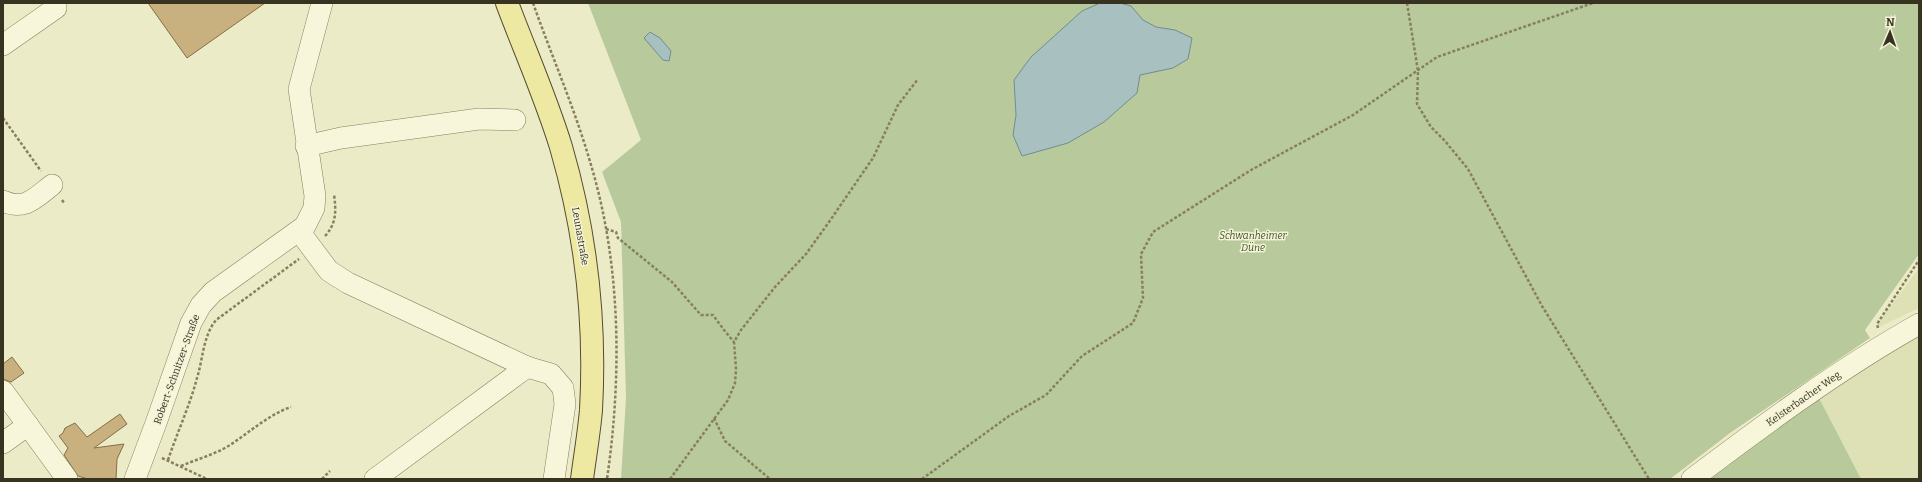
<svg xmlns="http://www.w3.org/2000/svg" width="1922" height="482" font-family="Bitter,serif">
	<rect width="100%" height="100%" fill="#ecebc7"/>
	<g fill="#dde1b5">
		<path d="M1919,268V308L1879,327L1878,323Z"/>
		<path d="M1919,330V479H1861L1817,394Z"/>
	</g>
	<g fill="#b8ca9c">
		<path d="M588,3H1919V254L1865,330L1870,338L1730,433L1670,479H621L626,398L621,222L602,172L641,140Z"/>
		<path d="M1817,394L1861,479H1710Z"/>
	</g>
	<g fill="#a8c0c0" stroke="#6f8e8e">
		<path d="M1100,3H1120L1131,6L1143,20L1156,27L1175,30L1192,38L1188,59L1173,68L1140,75L1137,93L1104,122L1068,143L1022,156L1013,135L1016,115L1014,80L1031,57L1082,11Z"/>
		<path d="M650,32L660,38L671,51L669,61L663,60L644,38Z"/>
	</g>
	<g fill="#c8b17f" stroke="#856f45">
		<path d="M148,3H265L187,58Z"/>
		<path d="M12,357L24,373L11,382L3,379V364Z"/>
		<path d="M120,414L127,424L94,448L124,444L117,459L116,479H88L78,476L64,455L68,448L59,436L63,433L65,428L75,423L87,437Z"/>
	</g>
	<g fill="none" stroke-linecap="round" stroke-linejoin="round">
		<g stroke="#877f5d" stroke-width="22">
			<g id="minor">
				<path d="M3,45L56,8"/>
				<path d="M306,146L341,138L479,119L515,120"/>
				<path d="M3,201C25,211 35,198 52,185"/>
				<path d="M299,231L329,271L348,283L527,367L551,374L563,388L565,404L554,479"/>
				<path d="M3,391L67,479"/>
				<path d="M3,443L28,425"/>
				<path d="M135,479L156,423L191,323L201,305L213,292L305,226L314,208L315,196L299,89L322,3"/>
				<path d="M375,479L527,367"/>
				<path d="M1692,479C1765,424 1839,369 1919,324"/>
			</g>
		</g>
		<g stroke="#554c31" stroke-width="24">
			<path id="major" d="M507,3C525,51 546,98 561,147C586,233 596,321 591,410C589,433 585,456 582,479"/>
		</g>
		<g stroke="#877f5d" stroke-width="2.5" stroke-dasharray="3 2" stroke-linecap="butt">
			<path d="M533,3C552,57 575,109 591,165C621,265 622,376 607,479"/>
			<path d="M1407,3L1418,71L1417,104L1431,127L1445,141L1468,169L1542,306L1649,479"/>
			<path d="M3,118L41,171"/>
			<path d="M62,200L65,204"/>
			<path d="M606,229L616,232L618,238L672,282L701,315H713L724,330L734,342"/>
			<path d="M325,236C337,223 336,210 334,194"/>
			<path d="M1878,328L1877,324L1919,260"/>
			<path d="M714,418L725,441L770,479"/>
			<path d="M162,458L207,479"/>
			<path d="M168,460C177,433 190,405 197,378C203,359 203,336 216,320L299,259"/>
			<path d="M181,466C197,459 214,455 230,445C250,432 268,415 291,407"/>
			<path d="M322,479L330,471"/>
			<path d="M670,479L728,400L735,383L736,369L734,342L741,330L775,287L806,254L829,222L873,158L898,105L918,79"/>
			<path d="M922,479L1009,416L1046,395L1082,356L1133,323L1143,298L1141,254L1153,232L1251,170L1353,115L1437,57L1593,3"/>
		</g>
		<use href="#minor" stroke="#f7f6da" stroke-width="21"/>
		<use href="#major" stroke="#ede9a2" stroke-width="22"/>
	</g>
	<g text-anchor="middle" stroke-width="3" stroke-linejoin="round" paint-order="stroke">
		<g font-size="10" font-style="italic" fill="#3d5328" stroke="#f4f3d7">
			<text x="1253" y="239">Schwanheimer<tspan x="1253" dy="12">Düne</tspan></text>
		</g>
		<g font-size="10" fill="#383220" stroke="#f4f3d7">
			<text transform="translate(581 236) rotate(80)" y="4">Leunastraße</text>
			<text transform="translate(176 369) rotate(-70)" y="4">Robert-Schnitzer-Straße</text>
			<text transform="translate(1803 398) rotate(-35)" y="4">Kelsterbacher Weg</text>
		</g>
	</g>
	<rect width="1922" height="482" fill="none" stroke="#383220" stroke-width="8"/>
	<g transform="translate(1890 32) rotate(2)" stroke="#f4f3d7" stroke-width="3" paint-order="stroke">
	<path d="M0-3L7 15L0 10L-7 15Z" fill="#383220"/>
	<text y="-6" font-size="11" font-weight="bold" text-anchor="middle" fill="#383220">N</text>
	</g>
</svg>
